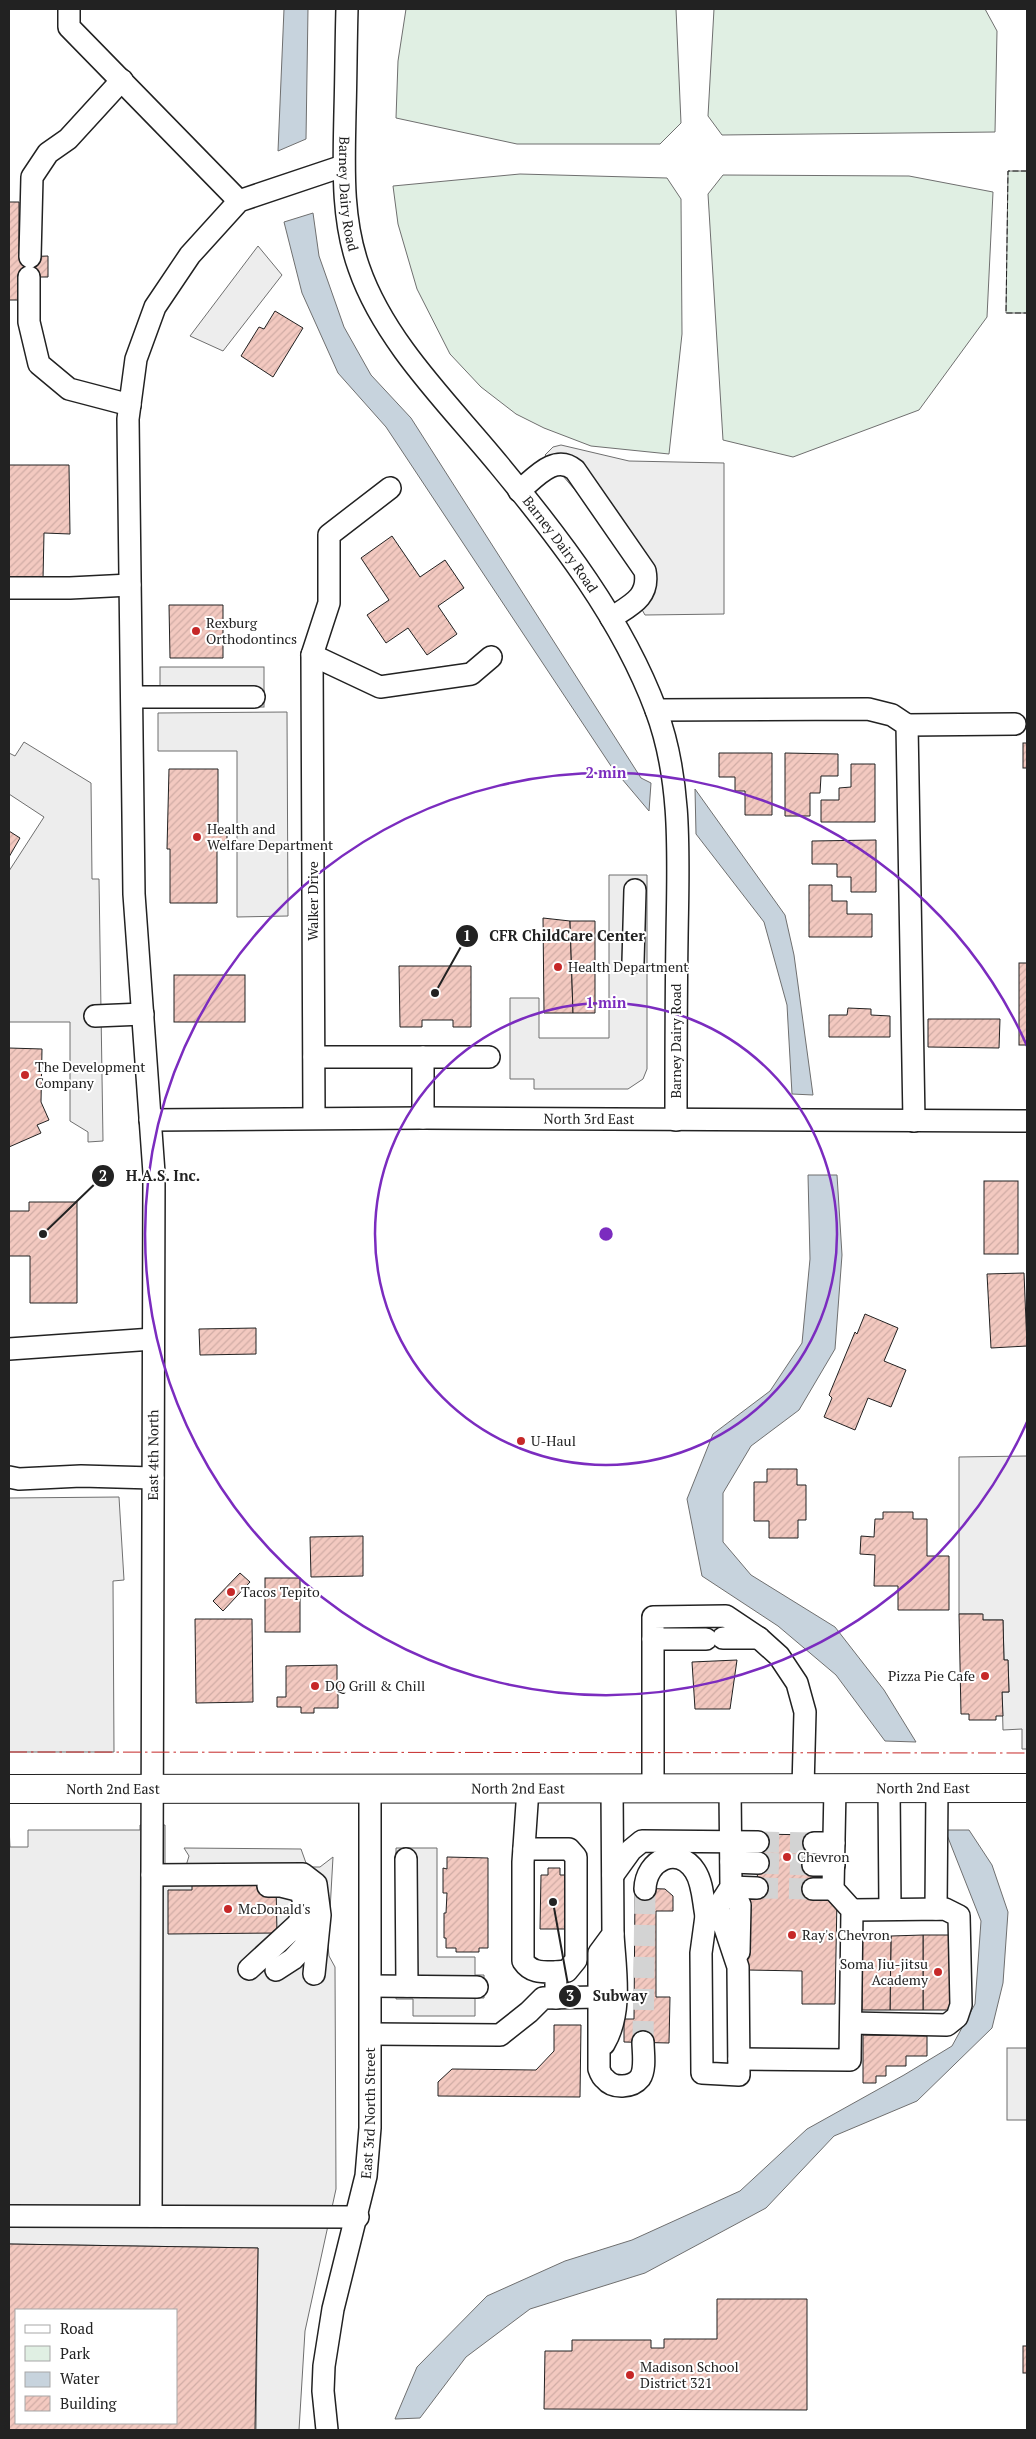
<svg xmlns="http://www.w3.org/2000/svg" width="1036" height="2439" font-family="'PT Serif',serif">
	<defs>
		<pattern id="building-hatch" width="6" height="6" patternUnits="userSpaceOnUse" patternTransform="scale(1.25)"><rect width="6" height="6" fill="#f3c9c0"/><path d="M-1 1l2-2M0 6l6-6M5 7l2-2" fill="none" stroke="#d0aca5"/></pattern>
	</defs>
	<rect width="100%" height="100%" fill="#fff"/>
	<g fill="#e0efe3" stroke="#6f6f6f">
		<path d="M406,9H676L681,123L660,144H517L396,118L398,61Z"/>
		<path d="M714,9H985L997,31L995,132L722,135L708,116Z"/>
		<path d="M1008,171H1027V313H1006Z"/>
		<path d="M520,174L667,178L681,199L682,334L669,454L591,446L544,428L516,414L481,387L450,354L417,289L398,224L393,186Z"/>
		<path d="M723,175L909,176L993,192L987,317L919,410L793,457L723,440L708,194Z"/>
	</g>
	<g fill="#ededed" stroke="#6f6f6f">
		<path d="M258,246L282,275L223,351L190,336Z"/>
		<path d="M561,445L629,461L724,463V614L645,615L631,590L636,581L635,575L581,497L545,455L553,447Z"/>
		<rect x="160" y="667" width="104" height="40"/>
		<path d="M287,712L288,916L237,917V751H158V713Z"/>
		<path d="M24,742L91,783L92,879H99L103,1141L88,1142V1132L70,1121V1022H9V871L44,817L9,794V753L15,756Z"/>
		<path d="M609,875H647V1069L643,1079L628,1089H534V1079H510V998H539V1038H609Z"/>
		<path d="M1027,1456V1749H1022V1729L1003,1730L1002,1692H1009L1008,1660H1004L1003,1620H983L982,1614H959V1457Z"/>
		<path d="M119,1497L124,1580L113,1581L114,1752H9V1498Z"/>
		<path d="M140,1825H165V1863L169,1867L185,1869L189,1856L184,1848L301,1849L306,1863L312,1867H320L333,1857L328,1946L329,1956L335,1967L336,2189L305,2331L299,2430H256L258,2248L9,2244V1827L10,1847H28V1830H140Z"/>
		<path d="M396,1848H437V1957H475V1975H484V1998H475V2016H413V1999H396Z"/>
		<rect x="1007" y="2048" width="20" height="72"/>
	</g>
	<g fill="#c7d3dd" stroke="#6f6f6f">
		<path d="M284,9H308L306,139L278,151Z"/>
		<path d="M313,213L319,256L344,327L371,375L411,418L641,778L651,783L649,811L611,766L386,427L338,373L302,293L284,222Z"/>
		<path d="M695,789L785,915L794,955L813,1095L792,1094L787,1005L764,922L696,834Z"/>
		<path d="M808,1175H837L842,1255L835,1349L799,1410L751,1446L723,1493V1542L751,1575L835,1627L884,1690L916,1742L885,1741L836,1675L778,1626L702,1576L687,1499L713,1434L770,1391L802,1343L810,1259Z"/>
		<path d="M945,1830H969L992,1865L1008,1912L1003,1983L992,2028L917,2101L834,2136L766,2208L645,2273L530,2309L466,2357L420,2418L395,2419L417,2367L487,2296L565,2261L632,2240L740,2191L807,2129L904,2075L952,2046L975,2004L981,1921Z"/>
	</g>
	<g fill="url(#building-hatch)" stroke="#222" fill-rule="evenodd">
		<path d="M9,202H19V257L48,256V277H25V300H9Z"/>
		<path d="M275,311L303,328L273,377L241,356L259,327L264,329Z"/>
		<path d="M9,465H69L70,534L44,533L43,579H9Z"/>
		<path d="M392,536L420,577L445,560L464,588L438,606L457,634L427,655L408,628L386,643L367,615L389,600L361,558Z"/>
		<path d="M169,605H223V658H170Z"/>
		<rect x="1023" y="743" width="4" height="25"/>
		<path d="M719,753H772V815H745V791H735V777H719Z"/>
		<path d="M785,753L838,754V776H821L820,793H810V816H785Z"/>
		<path d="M851,764H875V822H821V800H839V788L851,787Z"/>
		<path d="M169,769H218V827H227V847H217V903H170V849H167Z"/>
		<path d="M9,831L20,838L9,857Z"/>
		<path d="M876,840V892H851V877H837V864H812V841Z"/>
		<path d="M809,885H832V901H847V914H872V937H809Z"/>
		<path d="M543,918L570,921L573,1013H544Z"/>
		<path d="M570,921H595V1013H573Z"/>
		<rect x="1019" y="963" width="8" height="82"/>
		<path d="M399,966H471V1027H453V1020H422V1027H400Z"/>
		<rect x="174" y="975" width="71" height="47"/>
		<path d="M848,1008L871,1009V1015L890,1016V1037H829V1015H847Z"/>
		<path d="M928,1019H1000L999,1048L928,1047Z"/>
		<path d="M9,1048L42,1049L41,1102L49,1120L37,1125L41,1133L9,1147Z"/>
		<rect x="984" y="1181" width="34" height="73"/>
		<path d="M29,1202H77V1303H30V1256H9V1211H29Z"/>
		<path d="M1024,1273L1027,1346L991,1348L987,1274Z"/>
		<path d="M865,1314L898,1328L884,1361L906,1370L891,1407L868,1398L855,1430L824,1417L832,1398L829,1395L855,1332L857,1334Z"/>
		<path d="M256,1328V1354L200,1355L199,1329Z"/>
		<path d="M767,1469H797V1485H806V1520H798V1538H769V1521H754V1482H767Z"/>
		<path d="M883,1512H913V1519H927V1556H949V1610H898V1586H874L875,1555L860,1554L861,1536L874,1537L875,1519H883Z"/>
		<path d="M363,1536V1576L311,1577L310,1537Z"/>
		<path d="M240,1573L250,1582L223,1611L213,1601Z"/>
		<rect x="265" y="1578" width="35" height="54"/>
		<path d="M959,1614H983V1620H1003L1004,1660H1008L1009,1692H1002L1003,1716H996V1720H969V1714H961Z"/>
		<path d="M195,1619H252L253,1702L196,1703Z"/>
		<path d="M737,1660L730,1709H695L692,1662Z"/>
		<path d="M337,1665V1681H343V1691H338V1708H314V1713H301V1707H277V1697H286V1666Z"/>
		<path d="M758,1834L814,1835L813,1899H837L835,2004H802V1971L747,1970L748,1897L757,1898Z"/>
		<path d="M447,1857L488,1858V1948H479V1952H456V1948H446V1938H444V1913H446L447,1893H443V1868L447,1869Z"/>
		<path d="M548,1868H560V1875H566L565,1929H540L541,1875H548Z"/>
		<path d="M276,1884L277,1933L168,1934V1890H192V1885Z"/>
		<path d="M635,1888L665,1889L673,1896V1911H656V1997H670L669,2043L624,2042V2019H634Z"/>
		<path d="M923,1935H953L952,2010H923Z"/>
		<path d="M923,1935V2010H890L891,1936Z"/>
		<path d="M862,1936H891L890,2010H862Z"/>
		<path d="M554,2025H581L580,2097L438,2096V2082L452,2069L536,2070L554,2051Z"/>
		<path d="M863,2035L927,2036V2056H906V2066H886V2076H876V2083H863Z"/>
		<path d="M9,2244L258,2248L255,2430H9ZM16,2310H176V2423H16Z"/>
		<path d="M717,2299H807V2410L544,2409L545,2351H572V2340H651V2348H664V2339H717Z"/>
		<rect x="1023" y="2346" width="4" height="27"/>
	</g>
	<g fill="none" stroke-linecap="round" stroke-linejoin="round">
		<g stroke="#d3d3d3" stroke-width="21" stroke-dasharray="21 11" stroke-linecap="butt">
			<path d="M758,1842L814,1843"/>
			<path d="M758,1863L813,1865"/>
			<path d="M757,1888L813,1889"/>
			<path d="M643,2042L645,1889"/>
		</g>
		<g stroke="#222" stroke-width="24">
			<g id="minor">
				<path d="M69,9V27L239,201"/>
				<path id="s1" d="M347,9C346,43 346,78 345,112C344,165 341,218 359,268C385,343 450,405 499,465C560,539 622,619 656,710C683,782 678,862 677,938C676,999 676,1060 676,1120"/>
				<path d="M30,257L32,177L48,153L68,139L122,80"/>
				<path d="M29,277V322L39,364L69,389L130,405"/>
				<path d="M519,491C535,478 555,453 575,470L645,571C650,597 631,605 611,618"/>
				<path d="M9,588H70L130,585"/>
				<path d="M312,655L380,687L471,674L491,657"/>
				<path d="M132,697H254"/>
				<path d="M656,710L868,709L892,715L907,725L914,1121"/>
				<path d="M907,725L1015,724"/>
				<path d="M633,962L635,890"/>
				<path d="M95,1016L143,1014"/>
				<path d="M314,1057H489"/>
				<path d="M314,1118L312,655L329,603V535L390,488"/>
				<path d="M423,1118V1057"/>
				<path id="s2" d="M150,1120L423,1118L1027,1121"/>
				<path d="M9,1349L153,1339"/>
				<path d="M9,1477L19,1479L81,1476L153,1478"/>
				<path d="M723,1638H759"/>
				<path d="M653,1639H706"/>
				<path d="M612,1788L613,1934L599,1953V2069C600,2072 602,2077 605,2079C613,2089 632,2088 640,2078C646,2069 643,2052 643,2042"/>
				<path d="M653,1788V1617L726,1616L759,1638L779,1656L797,1683L805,1712L803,1788"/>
				<path d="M889,1788L890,1909"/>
				<path d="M528,1789L523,1862V1961C531,1973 542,1972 556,1972V1998"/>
				<path d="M814,1843H834"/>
				<path d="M524,1849H569L576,1857V1960L567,1971L556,1972"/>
				<path d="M406,1859L407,1986"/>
				<path d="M731,1862L758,1863"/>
				<path d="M813,1865H834"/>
				<path d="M152,1875L303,1874L316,1884L320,1915L314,1974"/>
				<path d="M613,1875L631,1850L642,1841L758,1842"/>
				<path d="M645,1889C646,1859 678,1845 695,1871C703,1883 703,1901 706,1916"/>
				<path d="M813,1889H833"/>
				<path d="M718,1907L738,1967L739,2075L702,2073L701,1953L706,1916L718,1907L731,1887L730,1788"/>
				<path d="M936,1909L937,1788"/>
				<path d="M739,1952L740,1905L731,1887L757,1888"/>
				<path d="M249,1969L298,1924L305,1908L301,1891L281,1886H268"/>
				<path d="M276,1970L293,1959L306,1945L305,1922"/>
				<path d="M371,1986L477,1987"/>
				<path d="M851,2023L947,2025L957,2017L961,2005L959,1916L945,1909L852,1910"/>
				<path d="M371,2034L500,2035L529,2012L543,1998L599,1997"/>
				<path d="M604,2044C623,2012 615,1970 613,1934"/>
				<path d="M739,2059L850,2060L852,1910L833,1889L835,1788"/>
				<path d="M9,2216L358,2217"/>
				<path id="s3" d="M151,2216L154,1173L134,894L128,419L136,359L155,307L190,255L239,201L343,166"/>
				<path id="s4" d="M327,2430L323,2391L324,2366L333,2309L366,2176L370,2128V1789"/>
			</g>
		</g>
		<g stroke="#222" stroke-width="30">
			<g id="major">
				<path id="s5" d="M9,1789L1027,1788"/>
			</g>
		</g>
		<use href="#minor" stroke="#fff" stroke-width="21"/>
		<use href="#major" stroke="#fff" stroke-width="28"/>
		<path stroke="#222" stroke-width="1" stroke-dasharray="6 2.5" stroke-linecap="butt" d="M1027,171H1008L1006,313H1027"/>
		<path stroke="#c62828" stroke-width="1" stroke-dasharray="18 4 2.5 4" stroke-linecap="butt" d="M9,1752L1027,1753"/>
	</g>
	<g fill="none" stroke="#7b2cbf" stroke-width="2.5">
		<circle cx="606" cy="1234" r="231"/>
		<path d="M1027 1422A461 461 0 1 1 1027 1046"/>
	</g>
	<g fill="#c62828" stroke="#fff" stroke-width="2">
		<circle cx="196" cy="631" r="5"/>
		<circle cx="197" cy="837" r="5"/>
		<circle cx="558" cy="967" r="5"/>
		<circle cx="25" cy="1075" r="5"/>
		<circle cx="521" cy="1441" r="5"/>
		<circle cx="231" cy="1592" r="5"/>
		<circle cx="985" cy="1676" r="5"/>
		<circle cx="315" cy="1686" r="5"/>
		<circle cx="787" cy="1857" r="5"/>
		<circle cx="228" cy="1909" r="5"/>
		<circle cx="792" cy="1935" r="5"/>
		<circle cx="938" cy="1972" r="5"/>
		<circle cx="630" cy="2375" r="5"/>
	</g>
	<g text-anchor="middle" stroke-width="4" stroke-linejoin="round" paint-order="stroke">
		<g font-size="14" fill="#222" stroke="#fff">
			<text dy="5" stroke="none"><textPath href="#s1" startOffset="185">Barney Dairy Road</textPath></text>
			<text dy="5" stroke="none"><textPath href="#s1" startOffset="604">Barney Dairy Road</textPath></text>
			<text transform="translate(313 901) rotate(-90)" y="5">Walker Drive</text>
			<text transform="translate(676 1041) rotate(-90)" y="5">Barney Dairy Road</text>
			<text dy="5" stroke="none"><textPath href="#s2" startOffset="439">North 3rd East</textPath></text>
			<text dy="5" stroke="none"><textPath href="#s3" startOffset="761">East 4th North</textPath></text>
			<text dy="5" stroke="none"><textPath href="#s5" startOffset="914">North 2nd East</textPath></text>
			<text dy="5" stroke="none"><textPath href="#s5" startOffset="104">North 2nd East</textPath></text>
			<text dy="5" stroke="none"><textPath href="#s5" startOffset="509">North 2nd East</textPath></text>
			<text dy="5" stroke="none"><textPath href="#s4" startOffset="322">East 3rd North Street</textPath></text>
		</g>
		<g font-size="14" fill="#222" stroke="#fff" text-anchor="start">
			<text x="206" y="628">Rexburg<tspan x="206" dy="16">Orthodontincs</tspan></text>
			<text x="207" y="834">Health and<tspan x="207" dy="16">Welfare Department</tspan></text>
			<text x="568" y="972">Health Department</text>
			<text x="35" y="1072">The Development<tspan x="35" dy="16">Company</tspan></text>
			<text x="531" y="1446">U-Haul</text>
			<text x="241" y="1597">Tacos Tepito</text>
			<text x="975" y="1681" text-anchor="end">Pizza Pie Cafe</text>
			<text x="325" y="1691">DQ Grill &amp; Chill</text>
			<text x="797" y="1862">Chevron</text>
			<text x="238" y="1914">McDonald's</text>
			<text x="802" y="1940">Ray's Chevron</text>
			<text x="928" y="1969" text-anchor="end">Soma Jiu-jitsu<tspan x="928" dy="16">Academy</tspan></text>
			<text x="640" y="2372">Madison School<tspan x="640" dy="16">District 321</tspan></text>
		</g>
	</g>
	<circle cx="606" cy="1234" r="8" fill="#7b2cbf" stroke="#fff" stroke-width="2.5"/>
	<g font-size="15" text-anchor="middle" font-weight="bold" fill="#7b2cbf" stroke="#fff" stroke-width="4" stroke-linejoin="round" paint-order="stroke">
		<text x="606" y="778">2 min</text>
		<text x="606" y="1008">1 min</text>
	</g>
	<path fill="none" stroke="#222" stroke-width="2" d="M435 993L467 936M43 1234L103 1176M553 1902L570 1996"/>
	<g fill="#222" stroke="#fff" stroke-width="2">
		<circle cx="435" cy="993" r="5"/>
		<circle cx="43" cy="1234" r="5"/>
		<circle cx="553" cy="1902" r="5"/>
		<circle cx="467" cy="936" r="12"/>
		<circle cx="103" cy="1176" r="12"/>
		<circle cx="570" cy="1996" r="12"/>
	</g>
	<g font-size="15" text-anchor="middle" font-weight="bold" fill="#fff">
		<text x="467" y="941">1</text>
		<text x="103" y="1181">2</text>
		<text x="570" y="2001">3</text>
	</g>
	<g font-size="15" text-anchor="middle" font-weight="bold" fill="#222" stroke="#fff" stroke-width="4" stroke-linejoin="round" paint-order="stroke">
		<text x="567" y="941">CFR ChildCare Center</text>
		<text x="163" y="1181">H.A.S. Inc.</text>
		<text x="620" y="2001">Subway</text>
	</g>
	<rect width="1036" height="2439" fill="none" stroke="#222222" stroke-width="20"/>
	<rect x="15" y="2309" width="162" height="115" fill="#ffffff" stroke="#a7a7a7"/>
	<rect x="25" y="2325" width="25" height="8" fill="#ffffff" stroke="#a7a7a7"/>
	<text x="60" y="2334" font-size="15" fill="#222222">Road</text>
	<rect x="25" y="2346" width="25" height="15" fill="#e0efe3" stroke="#a7a7a7"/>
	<text x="60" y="2359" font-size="15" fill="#222222">Park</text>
	<rect x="25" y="2372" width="25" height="15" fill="#c7d3dd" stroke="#a7a7a7"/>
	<text x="60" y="2384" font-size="15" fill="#222222">Water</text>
	<rect x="25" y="2396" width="25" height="15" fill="url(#building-hatch)" stroke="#a7a7a7"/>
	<text x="60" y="2409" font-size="15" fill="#222222">Building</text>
</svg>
